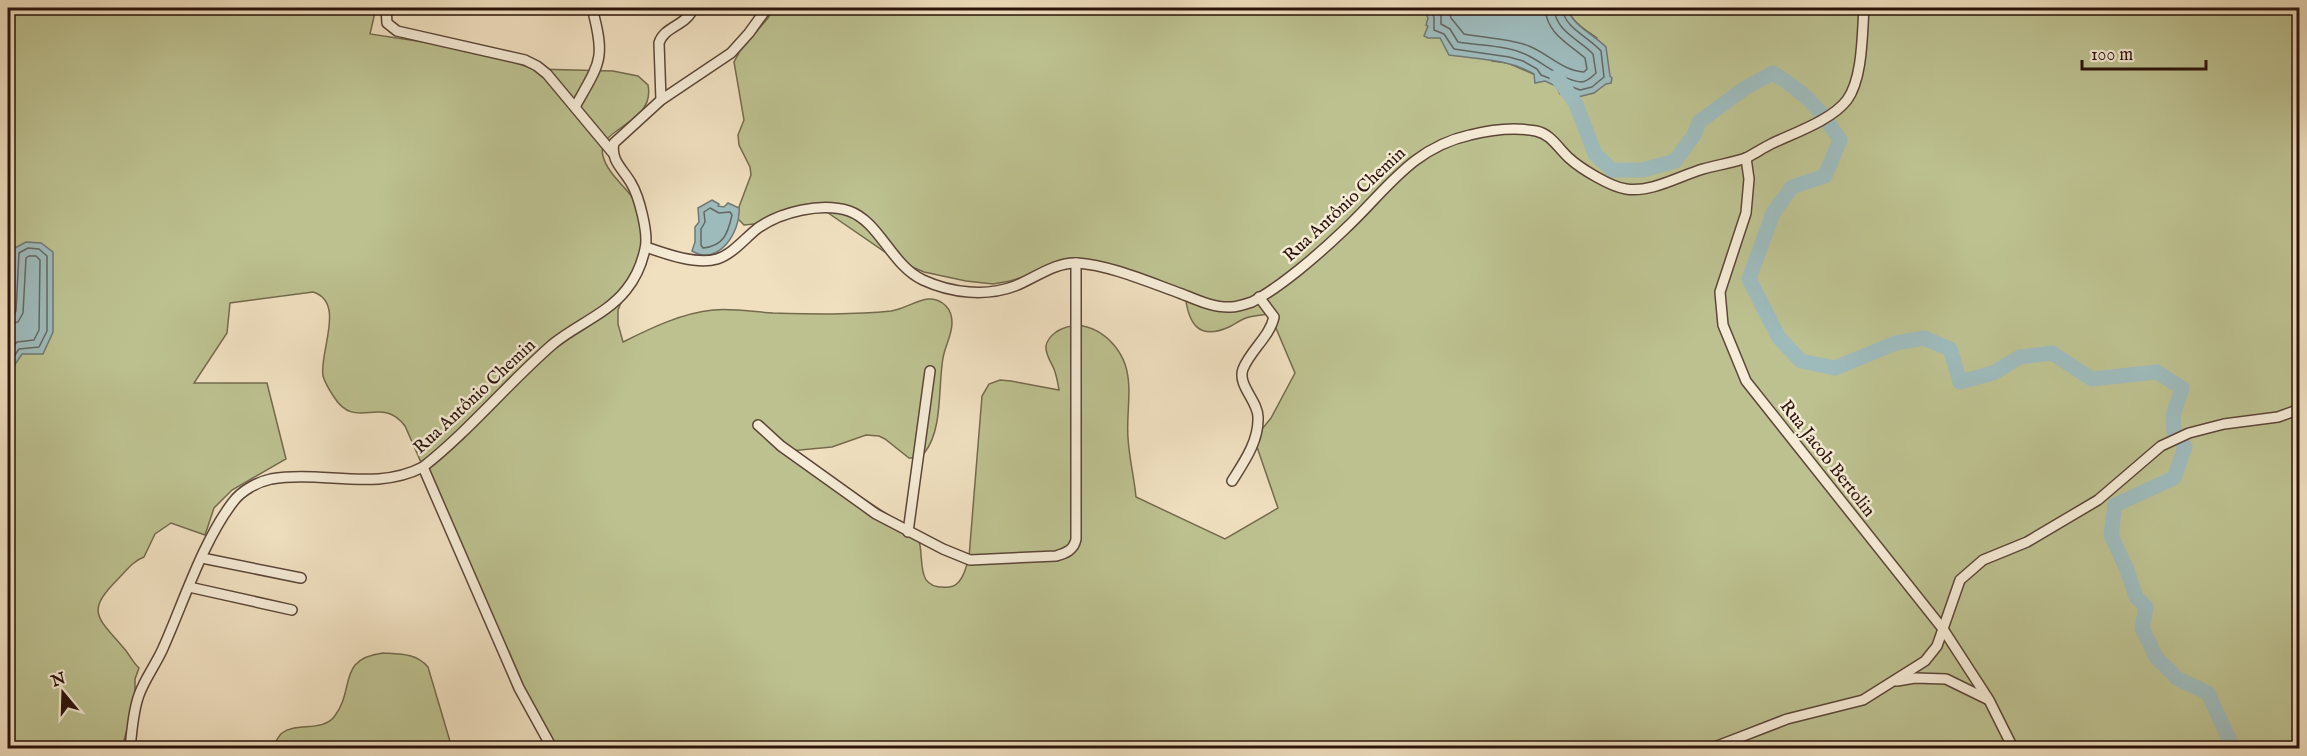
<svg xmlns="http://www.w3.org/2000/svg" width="2307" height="756" font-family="'IM FELL English',serif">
	<rect width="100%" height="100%" fill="#f0e0c0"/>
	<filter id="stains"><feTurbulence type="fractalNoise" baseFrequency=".00333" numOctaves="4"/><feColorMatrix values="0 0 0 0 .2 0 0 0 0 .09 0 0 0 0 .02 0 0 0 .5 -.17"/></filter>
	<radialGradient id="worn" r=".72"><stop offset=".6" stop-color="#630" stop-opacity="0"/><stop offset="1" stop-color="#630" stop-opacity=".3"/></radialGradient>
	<g fill="#bdc190" stroke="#746a4d" stroke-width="1.5">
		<path d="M8,8H376L370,34L476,50L534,69L613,71L638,76L648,85C656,125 595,127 603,156C607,173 626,187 635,201C642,210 645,224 650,234L618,310V324L623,342C651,328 682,313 713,310C733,308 753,312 773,313C811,314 853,315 891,311C911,308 929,289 946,306C950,310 952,317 952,323C952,335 945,346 943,358C938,386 943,429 925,452C921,458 916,458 909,458L885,439L879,436L866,435L832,447L789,451L915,532C929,552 909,591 949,587C962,586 966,568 969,557L982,396L989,384L1000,380L1011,381L1059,390C1058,384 1057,378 1055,372C1053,364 1045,356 1046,346C1047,340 1052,335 1056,332C1084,314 1115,337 1125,364C1133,388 1126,413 1128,438C1129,457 1134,477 1136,497L1225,539L1278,508L1257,447L1262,429L1271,418L1295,373L1270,314C1262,315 1253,315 1246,318C1240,320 1235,324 1229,327C1198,341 1188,323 1185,294L1120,272L1061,265L1010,281L993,284L966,281L924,272L898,261L818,206L765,223L744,225L738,219L739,207L751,175L750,167L739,145L738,135L744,120L734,62L740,51L768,18L774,8H1423L1424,10L1492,61L1508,63L1533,74L1597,38C1584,29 1573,23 1567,8H2299V748H547L405,426C381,394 356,432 334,397C330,391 325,383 323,376C319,352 346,302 313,292L230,303L227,333L194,383H267L286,459L232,490L214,508L205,535L171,523L155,534L144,557C133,561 127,570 119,578C86,611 96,616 122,646C129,653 132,662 139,668L135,679V699L122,748H8Z"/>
		<path d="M383,653C400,654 416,653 428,667L452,748H272C275,744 278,736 282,733C296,722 322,732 334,717C356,689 336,659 383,653Z"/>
	</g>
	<g fill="#9ebbbc" stroke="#707875" stroke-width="1.5">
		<path d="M1423,8H1567C1573,26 1593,34 1606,47L1610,76L1612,78L1611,83L1606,84L1594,93L1578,97L1567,91L1560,94L1556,86L1545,81L1535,83L1534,74C1508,59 1478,59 1449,55L1440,38H1428L1424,36L1428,26L1426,25L1428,18Z"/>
		<path d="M712,200L719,204L718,206L724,207L728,203L739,208C741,232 718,267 692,251L695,242V227L699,222L698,208Z"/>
		<path d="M26,242L41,243L53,252V332L43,354H22L8,375L13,249Z"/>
	</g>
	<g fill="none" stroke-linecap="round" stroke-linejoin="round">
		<g stroke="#646763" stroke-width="1.5">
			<path d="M1429,8L1434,17V30L1444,34L1454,49L1509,57L1523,61L1537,69L1541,75L1580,90L1592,87L1604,77L1601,51C1588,36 1565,29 1562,8"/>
			<path d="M1438,8L1441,15V24L1450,29L1458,42C1481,46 1507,45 1527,55C1542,62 1564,81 1581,82C1587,82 1592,77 1596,73L1593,54C1579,39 1556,32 1554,8"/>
			<path d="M1448,8L1451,18L1464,34C1485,38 1509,38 1529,46C1547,53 1563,71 1584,72L1587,69L1585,58C1568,43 1547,34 1545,8"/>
			<path d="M710,208L719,213L730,212L732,215C728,233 724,246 703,248L701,245V229L705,222L704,212Z"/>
			<path d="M8,317L13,315L16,311L19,253L28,248L39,249L47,256V331L39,347L19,349L8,365"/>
			<path d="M8,324L18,322L23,313L26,258L29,256H36L40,260L39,330L34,340L17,342L8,352"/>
		</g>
		<g stroke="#9ebbbc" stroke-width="15">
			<path d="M1557,77L1576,104L1595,154L1612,170H1643L1675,161L1694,135L1699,122L1745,88L1773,73C1806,93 1819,108 1840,140L1825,176L1792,187L1773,213L1749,279L1779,338L1801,361L1835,368L1896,343L1924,338L1950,349L1960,382L1993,373L2020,357L2052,353L2092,379L2157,372L2182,388L2173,415L2174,434"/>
			<path d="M2180,439L2185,447L2174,478L2115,505L2111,535L2127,570L2136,597L2146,607L2142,628L2156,657L2178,679L2208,693L2233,748"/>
		</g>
		<g stroke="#5c4638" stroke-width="12">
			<g id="minor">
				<path d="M386,8L387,23L397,31L525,60L537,66L547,74L612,152"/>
				<path d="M661,100L659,43C664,26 687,26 693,8"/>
				<path d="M575,107C600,62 606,60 592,8"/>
				<path d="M1746,158L1749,179L1746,213L1720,292L1723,325L1746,381L1943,629L1989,700L2013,748"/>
				<path d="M646,247C666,254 696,265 717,259C733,254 745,238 758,228C781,212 821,202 849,211C880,222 891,265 923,280C951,293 986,297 1015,286C1035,278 1055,262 1077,263C1110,265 1151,283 1182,294C1197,300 1214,308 1231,307C1237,307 1246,304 1252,302C1281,287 1320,253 1344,230C1386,191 1411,148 1470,135C1490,130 1515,127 1536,131C1551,134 1558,148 1569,158C1581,169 1611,187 1626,189C1651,193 1679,176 1703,169C1717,165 1732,163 1746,158C1754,154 1763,148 1771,144C1794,133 1832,120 1847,100C1863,78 1862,34 1864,8"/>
				<path d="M758,425L781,446L876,514L943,549L970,560L1056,556C1066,553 1074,550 1076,539V263"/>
				<path d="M423,467L519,688L552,748"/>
				<path d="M1232,481C1244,462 1259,441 1258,417C1258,401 1237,385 1243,369C1250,351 1270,336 1274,317L1259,297"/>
				<path d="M908,532L930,371"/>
				<path d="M202,558L301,578"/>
				<path d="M189,587L292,610"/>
				<path d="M1897,681L1915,678L1946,679L1987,699"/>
				<path d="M130,747L164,748"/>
				<path d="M130,748C132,731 133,711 139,695C145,678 157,663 164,646C184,601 203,541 233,502C241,491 257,482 271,479C322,470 375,492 423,467C470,430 508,383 553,344C576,325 607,314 626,290C635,279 642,263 645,249C649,234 639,196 631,183C623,169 610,160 614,143L661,100L731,53L749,33L767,8"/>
				<path d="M1712,748L1787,719L1863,700L1925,661L1937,646L1960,580L1983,560L2027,542L2098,500L2161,446L2189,433L2224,424L2278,417L2300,409"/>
			</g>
		</g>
		<use href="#minor" stroke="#f5ebd6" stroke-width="9"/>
	</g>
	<g text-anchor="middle" stroke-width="5" stroke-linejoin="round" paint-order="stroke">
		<g font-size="18" fill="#2a130a" stroke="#f5ebd6">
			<text transform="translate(1344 204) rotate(-43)" y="6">Rua Antônio Chemin</text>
			<text transform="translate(474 396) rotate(-43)" y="6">Rua Antônio Chemin</text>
			<text transform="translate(1828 458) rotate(52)" y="6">Rua Jacob Bertolin</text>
		</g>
	</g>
	<rect width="2307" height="756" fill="none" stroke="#f0e0c0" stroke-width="30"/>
	<rect x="9" y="9" width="2289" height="738" fill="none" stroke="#2a130a" stroke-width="3"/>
	<rect x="15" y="15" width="2277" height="726" fill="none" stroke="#2a130a" stroke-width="1.5"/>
	<g transform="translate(63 693) rotate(341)" stroke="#f5ebd6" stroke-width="4.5" paint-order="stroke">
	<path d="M0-4.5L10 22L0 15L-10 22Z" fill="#2a130a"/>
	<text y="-9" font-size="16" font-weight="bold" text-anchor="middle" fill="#2a130a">N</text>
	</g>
	<path d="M2082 60v9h124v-9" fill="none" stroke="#2a130a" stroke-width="3"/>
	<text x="2091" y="60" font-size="18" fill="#2a130a" stroke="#f5ebd6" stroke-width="4.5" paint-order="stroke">100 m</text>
	<rect width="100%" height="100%" filter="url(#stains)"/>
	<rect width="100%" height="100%" fill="url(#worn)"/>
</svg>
